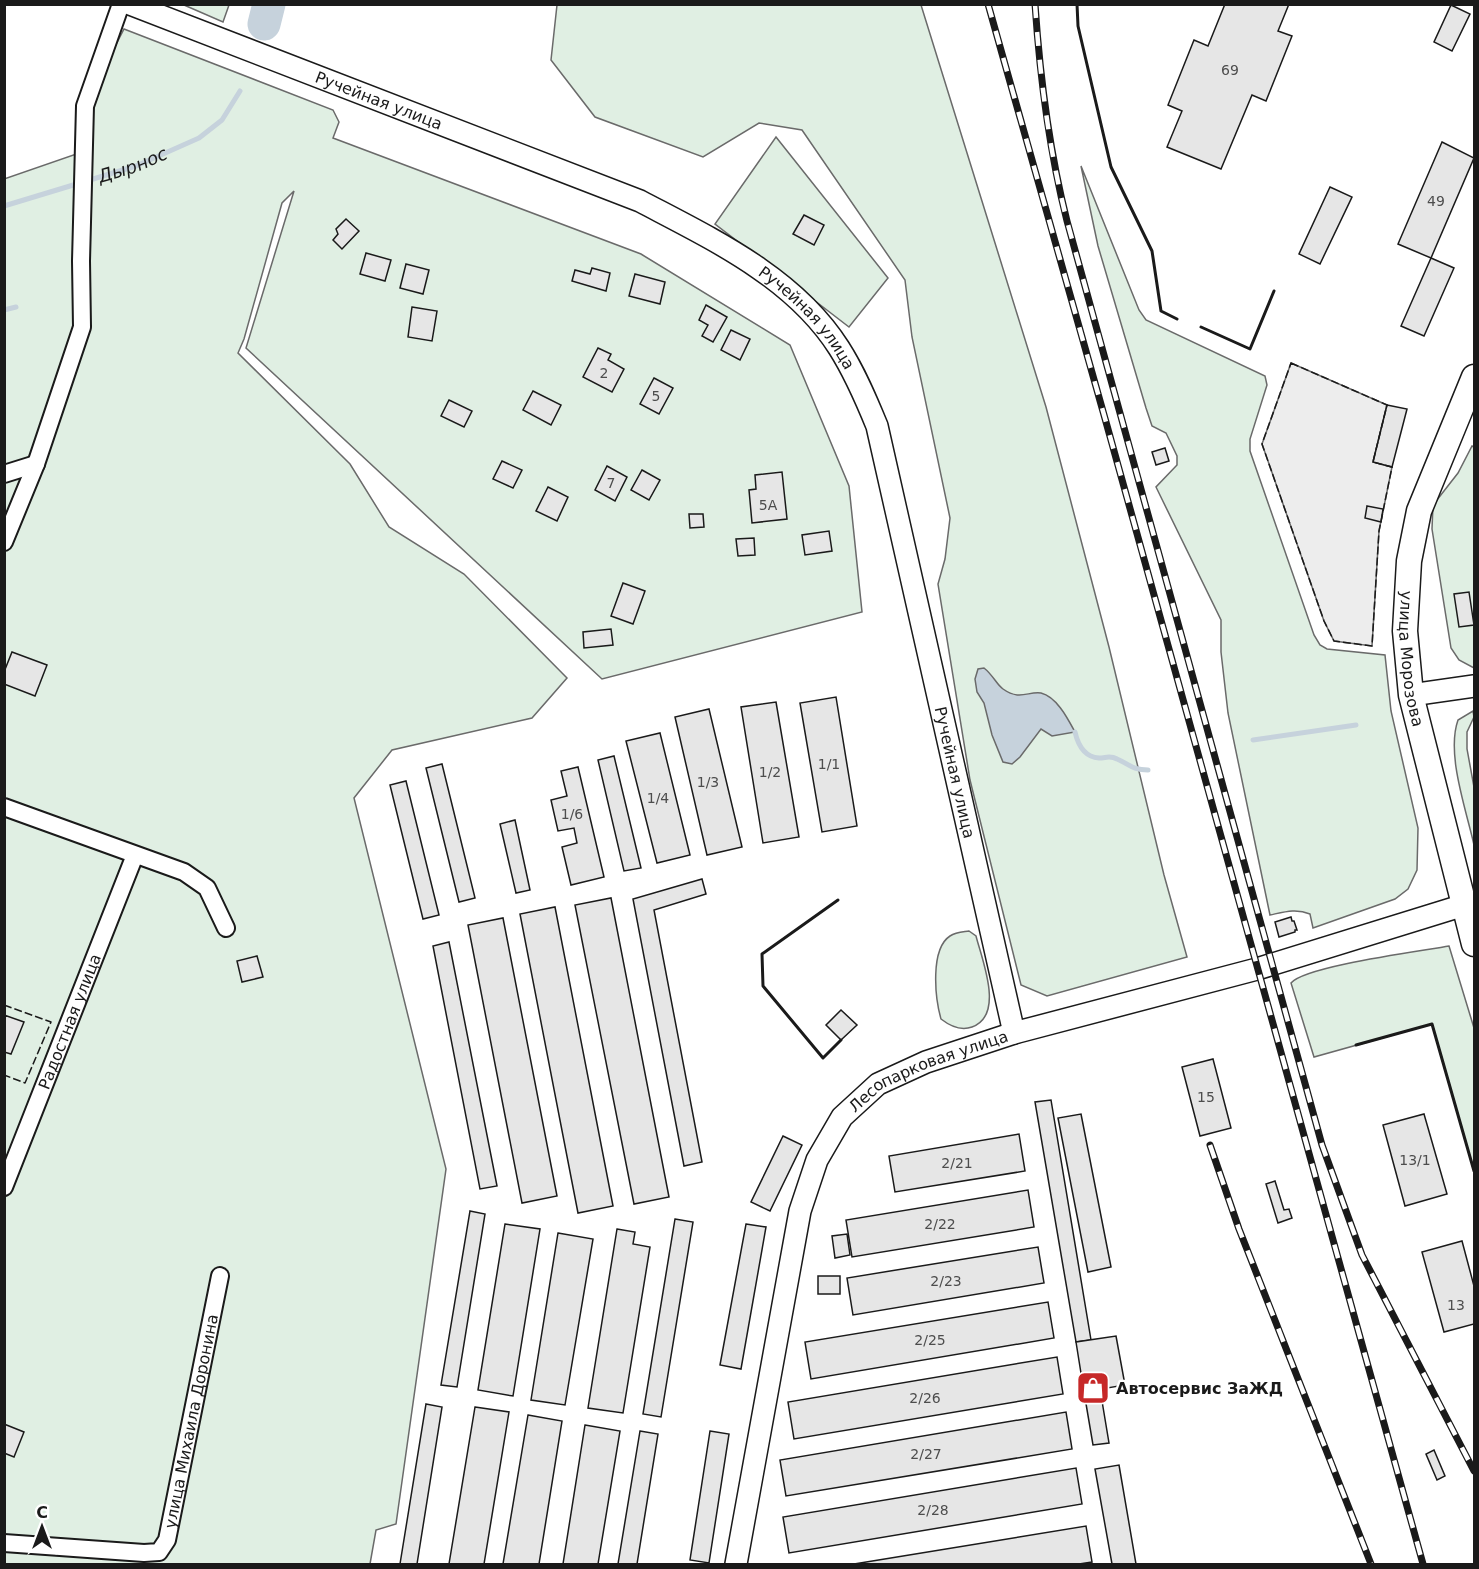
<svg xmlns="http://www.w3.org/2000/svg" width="1479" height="1569" font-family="'DejaVu Sans',sans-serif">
	<rect width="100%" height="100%" fill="#fff"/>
	<g fill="#e0efe3" stroke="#6a6a6a" stroke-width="1.5">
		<path d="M184,5H229L223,22Z"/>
		<path d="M557,5H921L1046,407L1109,647L1164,875L1187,957L1047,996L1021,985L970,780L938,584L945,559L950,518L912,337L905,280L802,130L759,123L703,157L595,117L551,60Z"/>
		<path d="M124,29L333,110L339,122L333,138L641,254L790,345L849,486L862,612L602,679L246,348L294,191L282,203L244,339L238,353L350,464L389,527L464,574L567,678L532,718L392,750L354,798L446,1169L396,1524L376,1530L370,1564H5L4,179L91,149L93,109L106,64Z"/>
		<path d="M776,137L888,278L849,327L715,224Z"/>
		<path d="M1081,166L1139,310L1146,320L1265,376L1267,385L1250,439V451L1314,635L1320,645L1327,649L1385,655L1391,711L1418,828L1417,870L1408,889L1395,899L1313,928L1310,914C1296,908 1284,912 1270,915L1228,713L1221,652V620L1156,487L1177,465V456L1166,433L1152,426L1146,408L1098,246Z"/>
		<path d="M1472,446L1474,447V668L1459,660L1451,648L1432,529L1433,505L1458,473Z"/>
		<path d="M1473,711L1474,717L1467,732V749L1474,787V845C1466,809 1446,754 1458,720Z"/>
		<path d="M969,931L976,936C982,960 1005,1015 972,1027C961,1031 950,1026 941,1019C935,998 930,949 950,936C956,932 963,932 969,931Z"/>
		<path d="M1449,946L1474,1028V1171L1432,1024L1314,1057L1291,983C1305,966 1422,951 1449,946Z"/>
	</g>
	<path fill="#ededed" stroke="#6a6a6a" stroke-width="1.5" d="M1291,363L1387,405L1373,462L1392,467L1379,531L1372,646L1334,641L1324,621L1262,444Z"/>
	<path fill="#c6d2dc" stroke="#6a6a6a" stroke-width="1.5" d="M984,668C993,675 997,685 1003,689C1020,701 1028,691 1041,693C1057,697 1068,719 1075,732L1052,736L1041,729L1020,757L1012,764L1003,762L992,735L984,703L977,692L975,679L978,669Z"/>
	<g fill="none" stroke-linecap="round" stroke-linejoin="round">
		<g stroke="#c6d2dc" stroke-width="5">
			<path id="s1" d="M4,206L136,166L199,138L222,120L240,91"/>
			<path d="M4,310L16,307"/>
			<path d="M1075,732C1078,745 1084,757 1099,758C1106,758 1110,755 1117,759C1131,765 1132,770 1148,770"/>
			<path d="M1253,740L1356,725"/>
		</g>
		<path stroke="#c6d2dc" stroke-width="33" d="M264,24L269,4"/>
	</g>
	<g fill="#e6e6e6" stroke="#1a1a1a" stroke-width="1.5">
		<path d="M1225,4H1289L1278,31L1292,36L1266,101L1252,95L1221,169L1167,147L1182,111L1168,105L1194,40L1208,46Z"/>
		<path d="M1451,5L1470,14L1452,51L1434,42Z"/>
		<path d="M1442,142L1474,158L1431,258L1398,244Z"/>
		<path d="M1330,187L1352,197L1320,264L1299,254Z"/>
		<path d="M804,215L824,225L814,245L793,234Z"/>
		<path d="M346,219L359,231L342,249L333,240L338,234L336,229Z"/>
		<path d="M366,253L391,260L385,281L360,274Z"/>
		<path d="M1431,258L1454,268L1424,336L1401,326Z"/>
		<path d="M406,264L429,270L423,294L400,288Z"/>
		<path d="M592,268L610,273L606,291L572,281L575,270L590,274Z"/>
		<path d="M635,274L665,282L660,304L629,296Z"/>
		<path d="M706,305L727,317L713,342L702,336L708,325L699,320Z"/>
		<path d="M412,307L437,311L432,341L408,337Z"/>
		<path d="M731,330L750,339L740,360L721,350Z"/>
		<path d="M598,348L611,354L608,360L624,369L612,392L583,377Z"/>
		<path d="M654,378L673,388L659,414L640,404Z"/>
		<path d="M533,391L561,405L551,425L523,410Z"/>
		<path d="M449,400L472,411L464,427L441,416Z"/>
		<path d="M1387,405L1407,409L1392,467L1373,462Z"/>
		<path d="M1165,448L1169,461L1156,465L1152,452Z"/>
		<path d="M502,461L522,470L513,488L493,479Z"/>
		<path d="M607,466L627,477L615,501L595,490Z"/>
		<path d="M642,470L660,480L649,500L631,490Z"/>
		<path d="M782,472L787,519L752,523L749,490L756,489L755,475Z"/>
		<path d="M548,487L568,497L557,521L536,511Z"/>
		<path d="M1367,506L1383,509L1381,522L1365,518Z"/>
		<path d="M689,514H703L704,527L690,528Z"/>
		<path d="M829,531L832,551L805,555L802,535Z"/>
		<path d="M754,538L755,555L738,556L736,539Z"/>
		<path d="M623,583L645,591L633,624L611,616Z"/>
		<path d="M1469,592L1474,625L1459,627L1454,594Z"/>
		<path d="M611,629L613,645L584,648L583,632Z"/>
		<path d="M12,652L47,665L35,696L4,684V672Z"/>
		<path d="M836,697L857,826L822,832L800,703Z"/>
		<path d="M776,702L799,837L763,843L741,707Z"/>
		<path d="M709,709L742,847L707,855L675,717Z"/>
		<path d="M660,733L690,855L657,863L626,741Z"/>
		<path d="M614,756L641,868L624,871L598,760Z"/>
		<path d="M442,764L475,898L459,902L426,768Z"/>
		<path d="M578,767L604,877L571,885L562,847L577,843L574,828L558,831L551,800L567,796L561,771Z"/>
		<path d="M406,781L439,915L423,919L390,785Z"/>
		<path d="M515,820L530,890L516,893L500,824Z"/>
		<path d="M702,879L706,894L654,910L702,1162L684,1166L633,899Z"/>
		<path d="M611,898L669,1197L634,1204L575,905Z"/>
		<path d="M555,907L613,1206L578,1213L520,914Z"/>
		<path d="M1291,917L1292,921H1294L1297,930H1295V932L1279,937L1275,922Z"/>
		<path d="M503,918L557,1196L522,1203L468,925Z"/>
		<path d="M449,942L497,1186L480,1189L433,946Z"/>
		<path d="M257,956L263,977L242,982L237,961Z"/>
		<path d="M841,1010L857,1025L841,1040L826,1025Z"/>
		<path d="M4,1015L24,1022L11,1054L4,1052Z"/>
		<path d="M1213,1059L1231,1128L1200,1136L1182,1067Z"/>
		<path d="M1051,1100L1091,1340L1076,1342L1035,1102Z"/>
		<path d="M1081,1114L1111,1267L1088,1272L1058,1118Z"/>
		<path d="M1424,1114L1447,1194L1405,1206L1383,1125Z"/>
		<path d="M1019,1134L1025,1171L895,1192L889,1156Z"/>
		<path d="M783,1136L802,1145L770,1211L751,1202Z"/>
		<path d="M1275,1181L1284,1210L1289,1209L1292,1218L1278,1223L1266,1184Z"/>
		<path d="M1028,1190L1034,1227L852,1257L846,1220Z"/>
		<path d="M470,1211L485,1214L457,1387L441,1385Z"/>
		<path d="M675,1219L693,1222L661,1417L643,1414Z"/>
		<path d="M505,1224L540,1229L513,1396L478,1390Z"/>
		<path d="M746,1224L766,1227L741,1369L720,1365Z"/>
		<path d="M617,1229L635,1232L633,1244L650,1247L623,1413L588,1408Z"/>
		<path d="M558,1233L593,1239L565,1405L531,1400Z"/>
		<path d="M847,1234L850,1255L835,1258L832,1236Z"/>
		<path d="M1462,1241L1474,1286V1324L1444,1332L1422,1252Z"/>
		<path d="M1038,1247L1044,1283L853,1315L847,1278Z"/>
		<rect x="818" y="1276" width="22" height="18"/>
		<path d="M1048,1302L1054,1338L811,1379L805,1342Z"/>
		<path d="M1116,1336L1125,1385L1084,1392L1076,1342Z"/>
		<path d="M1057,1357L1063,1394L794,1439L788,1402Z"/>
		<path d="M1100,1389L1109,1443L1093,1445L1084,1392Z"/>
		<path d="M426,1404L442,1407L417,1564H400Z"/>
		<path d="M475,1407L509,1412L484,1564H449Z"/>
		<path d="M1066,1412L1072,1449L786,1496L780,1460Z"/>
		<path d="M528,1415L562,1421L539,1564H503Z"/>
		<path d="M4,1424L24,1432L14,1457L4,1453Z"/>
		<path d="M585,1425L620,1431L598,1564H563Z"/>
		<path d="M640,1431L658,1434L637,1564H618Z"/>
		<path d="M710,1431L729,1434L709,1563L690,1560Z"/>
		<path d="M1434,1450L1445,1476L1437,1480L1426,1454Z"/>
		<path d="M1119,1465L1136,1564H1112L1095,1469Z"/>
		<path d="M1076,1468L1082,1504L789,1553L783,1517Z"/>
		<path d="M1086,1526L1092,1562L1079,1564H854Z"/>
	</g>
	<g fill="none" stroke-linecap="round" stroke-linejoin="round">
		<g stroke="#1a1a1a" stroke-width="20">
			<g id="minor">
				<path d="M4,474L36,464"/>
				<path d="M4,542L36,464L82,327L81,261L85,106L121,4"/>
				<path d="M4,807L184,872L207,888L226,928"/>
				<path id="s2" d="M4,1187L135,855"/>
				<path id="s3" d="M4,1543L144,1553L159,1552L167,1540L220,1276"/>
			</g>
		</g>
		<g stroke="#1a1a1a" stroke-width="24">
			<g id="tertiary">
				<path id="s4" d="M130,4L640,201C712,239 794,277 839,348C855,373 866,399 877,426L1014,1033"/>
				<path d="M1411,695L1474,686"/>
				<path id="s5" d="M736,1564L800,1211L817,1160L842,1117L878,1084L926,1062L1014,1033L1257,969L1464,905"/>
			</g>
		</g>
		<g stroke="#1a1a1a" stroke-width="27">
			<g id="secondary">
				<path id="s6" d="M1474,377L1419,511L1409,561L1405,631L1411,695L1474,944"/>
			</g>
		</g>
		<use href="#minor" stroke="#fff" stroke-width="16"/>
		<use href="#tertiary" stroke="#fff" stroke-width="21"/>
		<use href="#secondary" stroke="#fff" stroke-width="24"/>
		<g stroke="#1a1a1a" stroke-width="7">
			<g id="rail">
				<path d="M988,4L1106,422L1423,1564"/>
				<path d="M1035,4C1040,78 1049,150 1067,221L1322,1145L1362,1255L1474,1471"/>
				<path d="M1210,1145L1239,1229L1371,1564"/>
			</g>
		</g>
		<use href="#rail" stroke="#fff" stroke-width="4.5" stroke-dasharray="14" stroke-linecap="butt"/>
		<g stroke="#1a1a1a" stroke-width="1.5" stroke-dasharray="8 3" stroke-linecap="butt">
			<path d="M1291,363L1387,405L1373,462L1392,467L1379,531L1372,646L1334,641L1324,621L1262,444Z"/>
			<path d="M4,1005L51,1022L25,1083L4,1075"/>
		</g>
		<g stroke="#1a1a1a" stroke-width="3">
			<path d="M1077,4L1078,26L1111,167L1152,251L1161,311L1177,319"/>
			<path d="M1201,327L1250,349L1274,291"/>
			<path d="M838,900L762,954L763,986L823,1058L841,1040"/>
			<path d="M1356,1045L1432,1024L1474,1171"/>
		</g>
	</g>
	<defs>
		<g id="shop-square" transform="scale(1.725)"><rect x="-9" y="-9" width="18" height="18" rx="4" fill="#c62828" stroke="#fff"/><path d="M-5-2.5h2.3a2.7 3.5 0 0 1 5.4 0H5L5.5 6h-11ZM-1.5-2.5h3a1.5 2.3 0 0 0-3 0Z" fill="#fff"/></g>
	</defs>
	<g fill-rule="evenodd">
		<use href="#shop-square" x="1093" y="1388"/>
	</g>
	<g text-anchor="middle" stroke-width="4.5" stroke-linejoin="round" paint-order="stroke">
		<g font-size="14" fill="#4d4d4d">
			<text x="1230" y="75">69</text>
			<text x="1436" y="206">49</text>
			<text x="604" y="378">2</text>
			<text x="656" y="401">5</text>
			<text x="611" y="488">7</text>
			<text x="768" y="510">5А</text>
			<text x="829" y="769">1/1</text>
			<text x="770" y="777">1/2</text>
			<text x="708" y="787">1/3</text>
			<text x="658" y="803">1/4</text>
			<text x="572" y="819">1/6</text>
			<text x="1206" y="1102">15</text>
			<text x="1415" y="1165">13/1</text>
			<text x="957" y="1168">2/21</text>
			<text x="940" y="1229">2/22</text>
			<text x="946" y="1286">2/23</text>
			<text x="1456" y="1310">13</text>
			<text x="930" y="1345">2/25</text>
			<text x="925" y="1403">2/26</text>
			<text x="926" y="1459">2/27</text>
			<text x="933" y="1515">2/28</text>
		</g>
		<g font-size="16" fill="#1a1a1a" stroke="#fff">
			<text dy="6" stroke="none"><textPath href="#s4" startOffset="267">Ручейная улица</textPath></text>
			<text dy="6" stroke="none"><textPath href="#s4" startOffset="753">Ручейная улица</textPath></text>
			<text dy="6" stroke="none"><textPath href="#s6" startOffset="294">улица Морозова</textPath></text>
			<text dy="6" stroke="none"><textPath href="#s4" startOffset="1239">Ручейная улица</textPath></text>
			<text dy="6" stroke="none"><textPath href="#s2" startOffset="178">Радостная улица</textPath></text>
			<text dy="6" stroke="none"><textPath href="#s5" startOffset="562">Лесопарковая улица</textPath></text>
			<text dy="6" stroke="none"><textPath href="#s3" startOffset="291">улица Михаила Доронина</textPath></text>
		</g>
		<g font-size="16" font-weight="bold" fill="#1a1a1a" stroke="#fff" text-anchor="start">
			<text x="1116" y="1394">Автосервис ЗаЖД</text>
		</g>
		<g font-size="18" font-style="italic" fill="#1a1a1a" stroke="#fff">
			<text dy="6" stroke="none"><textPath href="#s1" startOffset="135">Дырнос</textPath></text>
		</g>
	</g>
	<rect width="1479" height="1569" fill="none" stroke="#1a1a1a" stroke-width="12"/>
	<g transform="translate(42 1527)" stroke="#ffffff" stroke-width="4.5" paint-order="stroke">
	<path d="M0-4.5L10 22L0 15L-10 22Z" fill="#1a1a1a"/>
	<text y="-9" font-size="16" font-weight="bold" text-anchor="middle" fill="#1a1a1a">С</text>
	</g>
</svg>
